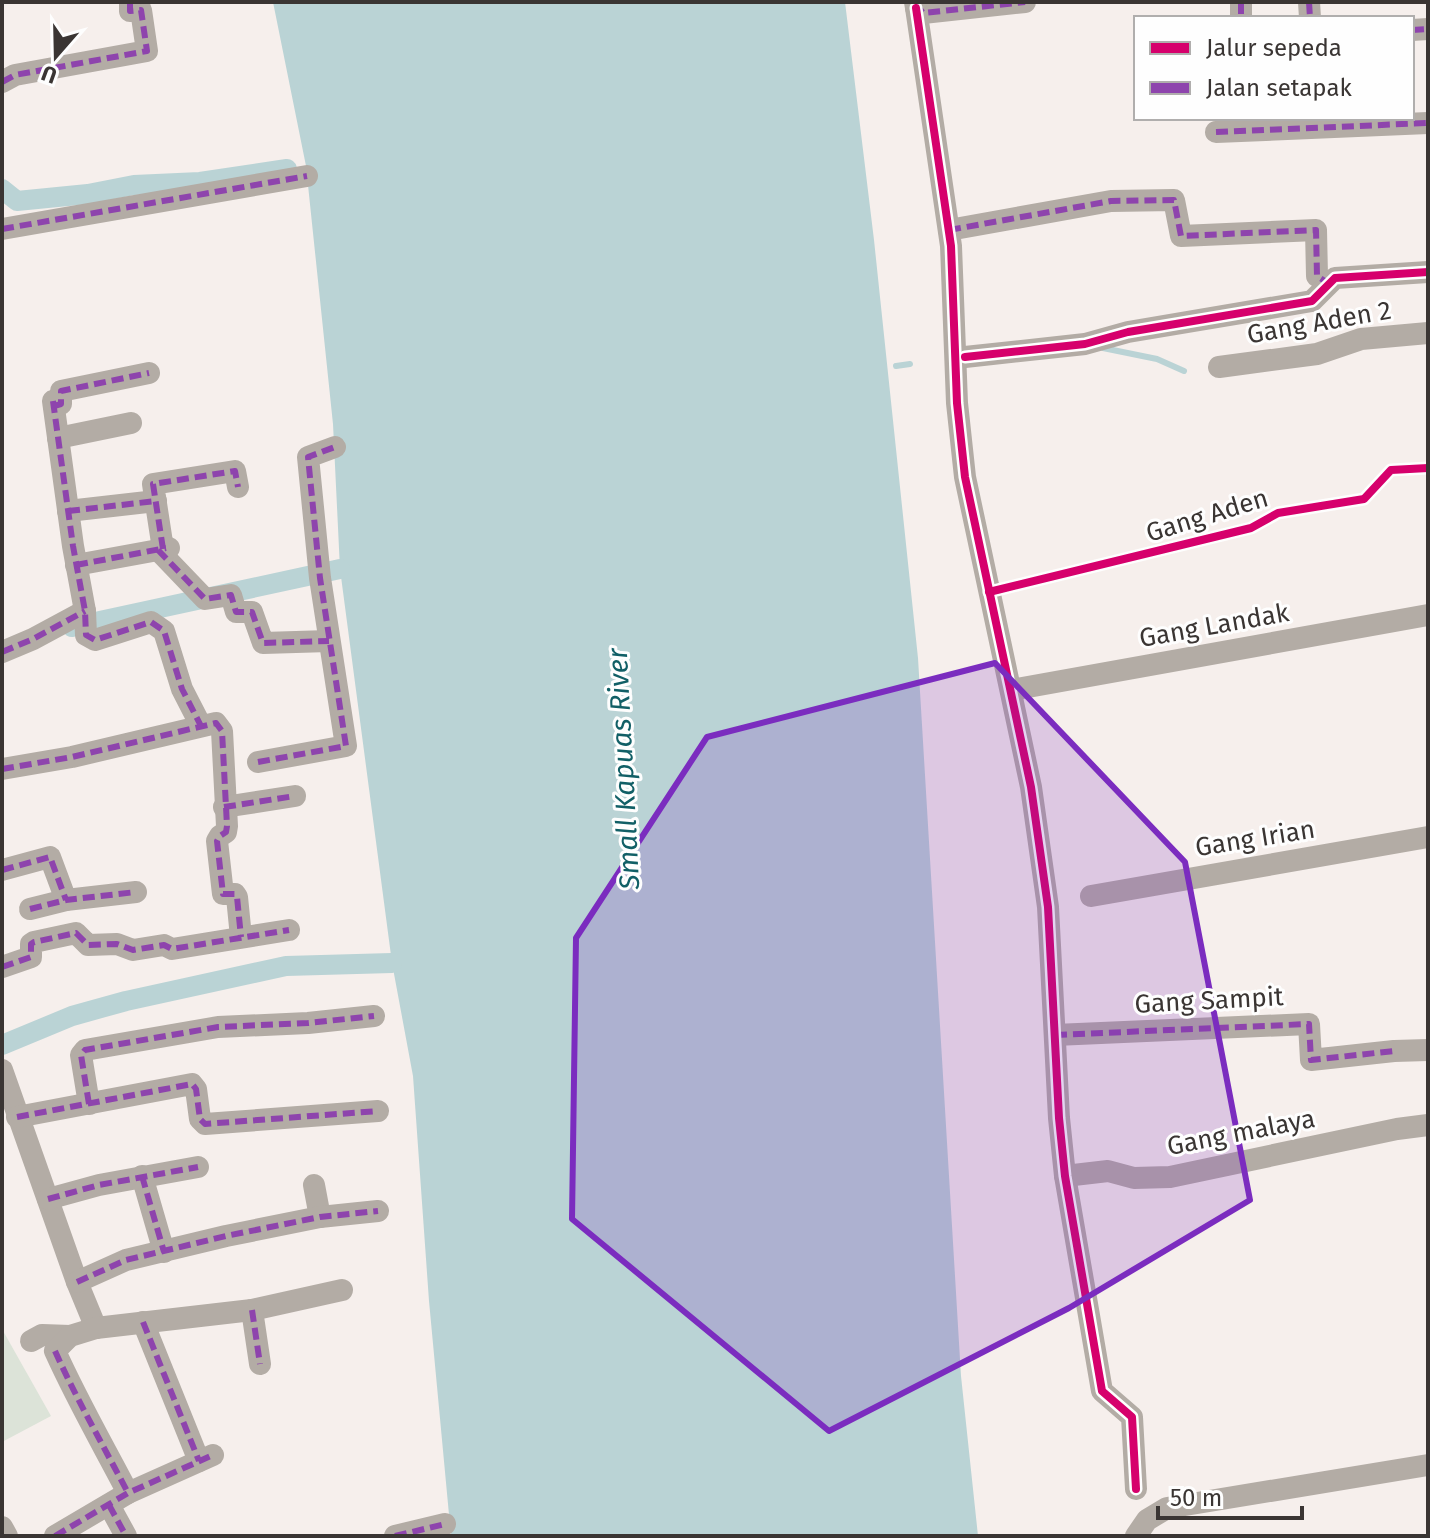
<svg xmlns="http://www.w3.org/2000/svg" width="1430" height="1538" font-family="'Fira Sans',sans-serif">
	<rect width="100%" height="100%" fill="#f6efec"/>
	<path fill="#dce3d8" d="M2,1329L51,1416L2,1442Z"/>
	<path fill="#bad3d5" d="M273,2H845L874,240L918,658L961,1376L978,1536H451L429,1301L413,1076L392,963L340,569L333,424L306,166Z"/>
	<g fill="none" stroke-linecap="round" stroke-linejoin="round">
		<g stroke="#bad3d5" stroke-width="6">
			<path d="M1103,348L1157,359L1184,371"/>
			<path d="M896,366L910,364"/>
		</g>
		<g stroke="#bad3d5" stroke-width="20">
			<path d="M2,189L17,201L88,194L134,185L200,182L287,169"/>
			<path d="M72,627L340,569"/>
			<path d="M2,1045L72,1016L126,1001L286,966L392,963"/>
		</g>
		<g stroke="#b3aca5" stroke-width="22">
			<path d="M915,2L916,8L923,13L1025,2"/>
			<path d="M1241,2V18"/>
			<path d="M1309,2L1310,18"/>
			<path d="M916,8L951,246L957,403L965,477L1031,787L1048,907L1059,1118L1065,1176L1102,1391L1132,1417L1136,1489"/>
			<path d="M1412,30L1428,29"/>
			<path d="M2,82L15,75L147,51L141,10L130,11V2"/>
			<path d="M1216,132L1428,123"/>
			<path d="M2,229L307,176"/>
			<path d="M949,230L1111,201L1174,200L1181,236L1316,230L1317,276L1328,283"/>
			<path d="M965,357L1085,344L1128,332L1312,301L1335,278L1428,272"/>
			<path d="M1219,367L1317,354L1361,339L1428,333"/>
			<path d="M53,401L73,546L85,611L86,635L95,640L151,622L164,631L182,689L201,726"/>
			<path d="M54,406L61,404V391L149,373"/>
			<path d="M58,438L131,423"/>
			<path d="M68,511L156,501"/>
			<path d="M163,549L153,484L235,471L238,487"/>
			<path d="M158,550L205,599L231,595L236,612H252L263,643L329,641"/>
			<path d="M76,565L169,548"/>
			<path d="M2,652L33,639L85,611"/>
			<path d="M1011,690L1428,615"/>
			<path d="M258,762L346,746L320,578L308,457L335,447"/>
			<path d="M2,769L72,757L216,723L222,731L227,826L226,832L220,836L217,841L223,894H235L237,897L241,937"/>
			<path d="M224,807L295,796"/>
			<path d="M2,870L50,857L66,900"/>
			<path d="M1091,896L1428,837"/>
			<path d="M30,909L66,900L136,892"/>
			<path d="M2,967L31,957V944L34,942L76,933L88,945L117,944L133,950L164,945L172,949L289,930"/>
			<path d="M1055,1035L1309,1024L1311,1060L1394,1051L1428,1050"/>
			<path d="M2,1070L77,1282L96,1328"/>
			<path d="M89,1104L81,1055L85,1050L218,1027L308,1023L374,1016"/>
			<path d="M17,1117L192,1084L196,1089L200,1119L205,1124L378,1111"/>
			<path d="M142,1176L164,1252"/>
			<path d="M1065,1176L1108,1171L1134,1178L1170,1177L1397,1129L1428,1125"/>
			<path d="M314,1185L320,1217"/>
			<path d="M48,1199L99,1185L198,1167"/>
			<path d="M77,1282L126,1260L226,1236L320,1217L378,1211"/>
			<path d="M252,1310L260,1364"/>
			<path d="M143,1322L199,1461"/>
			<path d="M31,1341L42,1335L70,1336"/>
			<path d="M128,1493C103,1445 77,1400 55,1351L70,1336L96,1328L252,1310L342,1290"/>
			<path d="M109,1505L126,1536"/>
			<path d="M2,1527L7,1536"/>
			<path d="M55,1536L128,1493L213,1455"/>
			<path d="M395,1536L445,1524"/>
			<path d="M1136,1536L1147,1520L1167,1508L1428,1465"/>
		</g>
		<g stroke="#8e44ad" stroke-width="6" stroke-dasharray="12 6" stroke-linecap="butt">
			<path d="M1241,2V18"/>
			<path d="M1309,2L1310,18"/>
			<path d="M915,3L923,13L1025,2"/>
			<path d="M1412,30L1428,29"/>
			<path d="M2,82L15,75L147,51L141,10L130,11V2"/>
			<path d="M1216,132L1428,123"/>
			<path d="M2,229L307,176"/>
			<path d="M949,230L1111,201L1174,200L1181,236L1316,230L1317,276L1328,283"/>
			<path d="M53,401L73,546L85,611L86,635L95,640L151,622L164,631L182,689L201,726"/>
			<path d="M54,406L61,404V391L149,373"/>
			<path d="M68,511L156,501"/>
			<path d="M163,549L153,484L235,471L238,487"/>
			<path d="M158,550L205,599L231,595L236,612H252L263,643L329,641"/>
			<path d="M76,565L166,548"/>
			<path d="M2,652L33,639L85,611"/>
			<path d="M258,762L346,746L320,578L308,457L335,447"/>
			<path d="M2,769L72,757L216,723L222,731L227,826L226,832L220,836L217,841L223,894H235L237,897L241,937"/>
			<path d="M224,807L295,796"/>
			<path d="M2,870L50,857L66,900"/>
			<path d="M30,909L66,900L136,892"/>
			<path d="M2,967L31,957V944L34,942L76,933L88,945L117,944L133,950L164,945L172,949L289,930"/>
			<path d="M1055,1035L1309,1024L1311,1060L1394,1051"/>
			<path d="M89,1104L81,1055L85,1050L218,1027L308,1023L374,1016"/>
			<path d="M17,1117L192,1084L196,1089L200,1119L205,1124L378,1111"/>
			<path d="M142,1176L164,1252"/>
			<path d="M48,1199L99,1185L198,1167"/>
			<path d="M77,1282L126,1260L226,1236L320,1217L378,1211"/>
			<path d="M252,1310L260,1364"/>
			<path d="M143,1322L199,1461"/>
			<path d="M55,1351C77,1400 103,1445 128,1493"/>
			<path d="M109,1505L126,1536"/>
			<path d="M55,1536L128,1493L213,1455"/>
			<path d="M395,1536L445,1524"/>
		</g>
		<g stroke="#fefefe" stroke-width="13">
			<g id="cycleway">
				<path d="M916,8L951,246L957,403L965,477L1031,787L1048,907L1059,1118L1065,1176L1102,1391L1132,1417L1136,1489"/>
				<path d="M965,357L1085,344L1128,332L1312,301L1335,278L1428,272"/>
				<path d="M989,592L1251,528L1278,513L1364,499L1391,470L1428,468"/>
			</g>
		</g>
		<use href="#cycleway" stroke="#d6006c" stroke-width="8"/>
	</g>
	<path fill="#7b2cbf" fill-opacity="0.2" stroke="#7b2cbf" stroke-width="6" stroke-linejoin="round" d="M995,663L1185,862L1250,1200L1069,1308L829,1431L572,1219L576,938L707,737Z"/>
	<g text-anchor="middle" stroke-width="6" stroke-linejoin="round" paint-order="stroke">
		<g font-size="26" fill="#3a3533" stroke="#fefefe">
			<text transform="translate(1319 322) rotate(-10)" y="9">Gang Aden 2</text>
			<text transform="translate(1207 515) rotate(-17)" y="9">Gang Aden</text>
			<text transform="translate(1214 625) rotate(-10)" y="9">Gang Landak</text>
			<text transform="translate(1255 838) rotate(-9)" y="9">Gang Irian</text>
			<text transform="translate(1209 1000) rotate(-3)" y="9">Gang Sampit</text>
			<text transform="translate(1241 1132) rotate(-11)" y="9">Gang malaya</text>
		</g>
		<g font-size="28" font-style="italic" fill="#115f66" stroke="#fefefe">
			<text transform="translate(623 769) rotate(-93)" y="10">Small Kapuas River</text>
		</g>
	</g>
	<rect width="1430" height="1538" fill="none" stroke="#3a3533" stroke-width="8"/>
	<rect x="1134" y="16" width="280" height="104" fill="#fefefe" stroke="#b0aead" stroke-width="2"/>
	<rect x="1150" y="42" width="40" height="12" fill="#d6006c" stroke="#b0aead" stroke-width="2"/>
	<text x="1206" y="56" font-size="24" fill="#3a3533">Jalur sepeda</text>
	<rect x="1150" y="82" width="40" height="12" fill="#8e44ad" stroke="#b0aead" stroke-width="2"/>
	<text x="1206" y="96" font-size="24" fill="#3a3533">Jalan setapak</text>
	<g transform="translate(56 56) rotate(200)" stroke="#fefefe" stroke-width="6" paint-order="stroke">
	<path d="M0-6L14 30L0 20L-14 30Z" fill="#3a3533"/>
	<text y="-12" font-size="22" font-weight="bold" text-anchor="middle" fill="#3a3533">U</text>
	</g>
	<path d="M1158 1506v12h144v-12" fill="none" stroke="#3a3533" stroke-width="4"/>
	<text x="1170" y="1506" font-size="24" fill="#3a3533" stroke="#fefefe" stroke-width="6" paint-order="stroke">50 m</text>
</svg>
